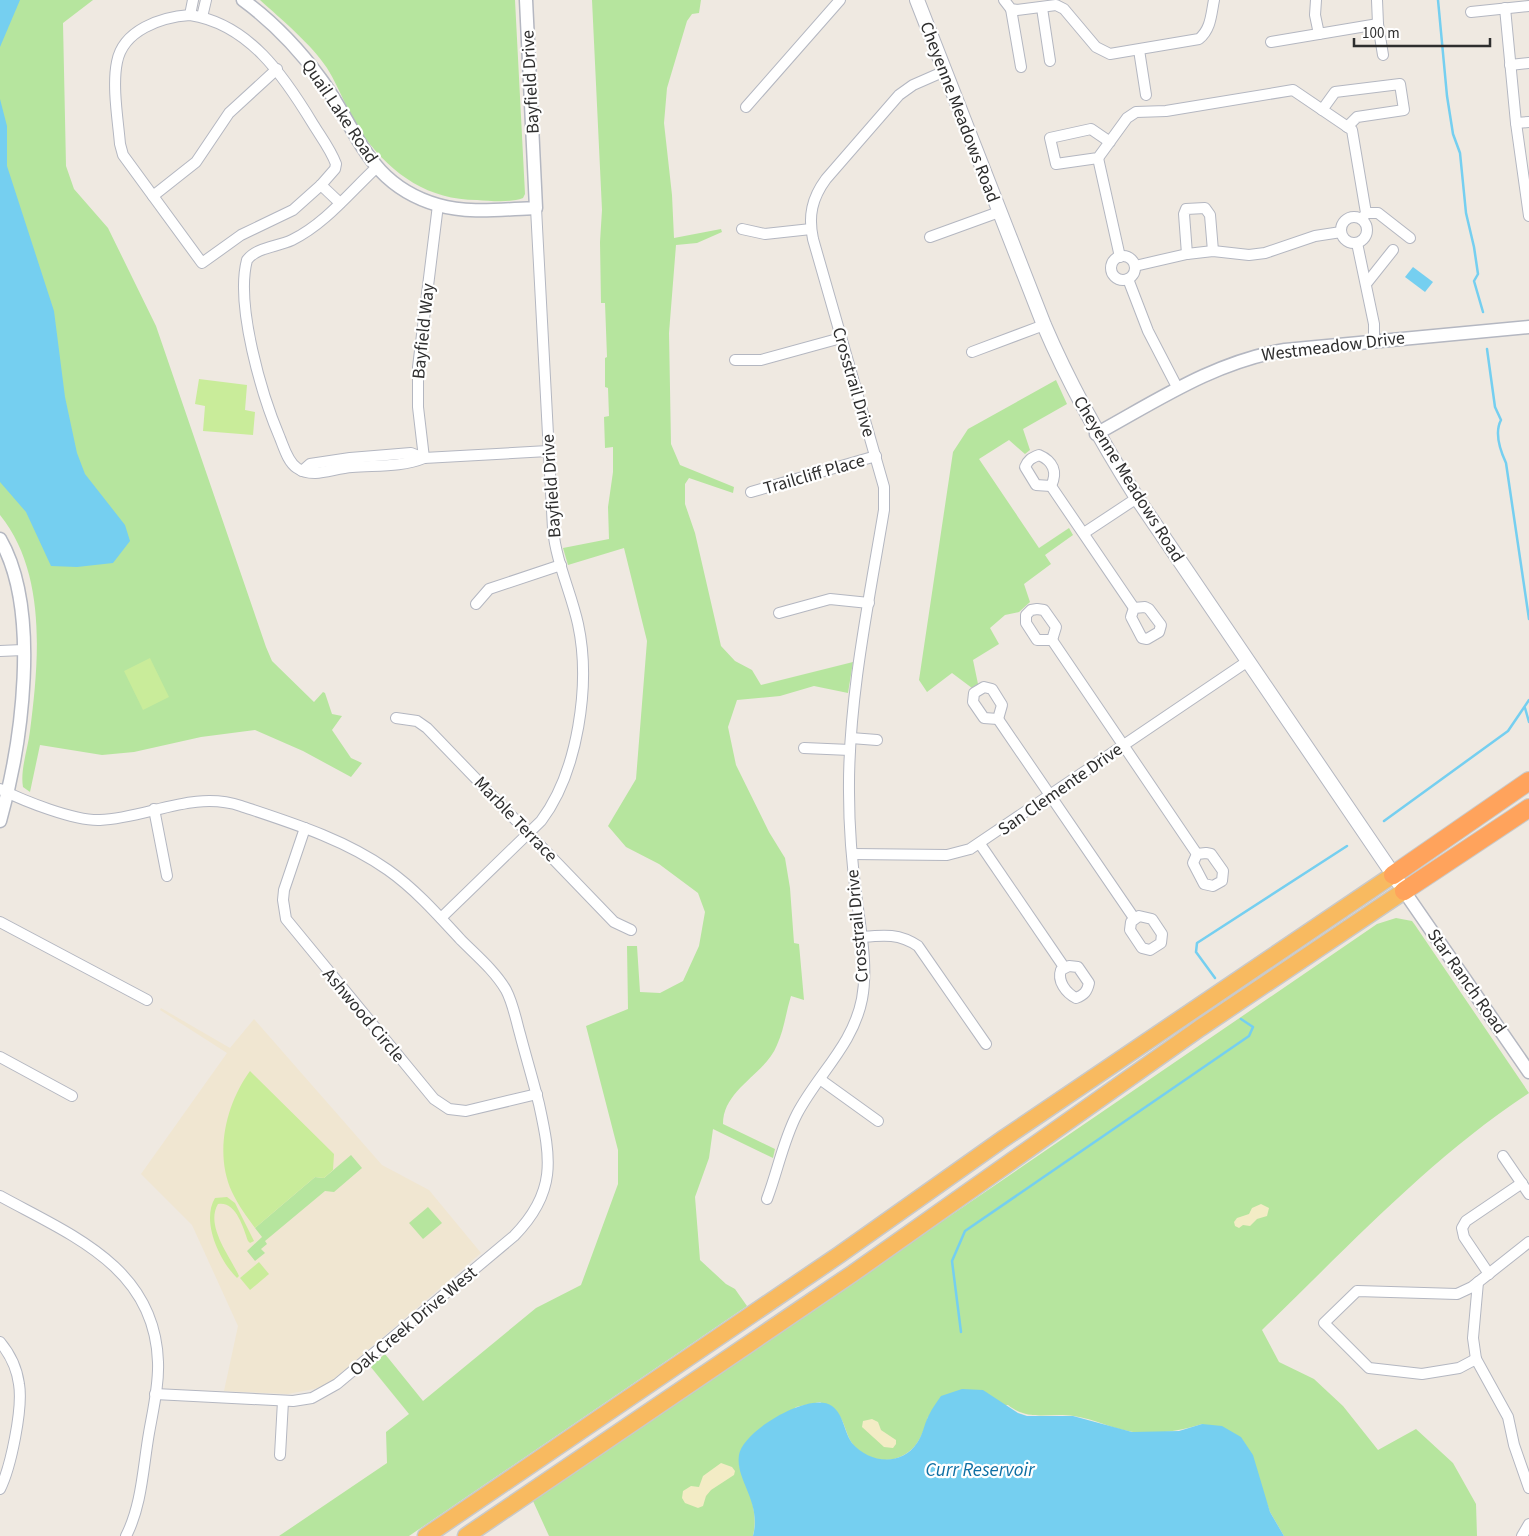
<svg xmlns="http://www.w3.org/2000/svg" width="1529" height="1536" font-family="'Source Sans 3',sans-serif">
	<rect width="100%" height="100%" fill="#efe9e1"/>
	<path fill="#f0e6d1" d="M161,1008L230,1048L254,1019L382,1165L429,1190L481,1253L328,1384L314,1389L288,1394L224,1391L238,1326L192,1225L141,1174L227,1053L160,1010Z"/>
	<g fill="#b6e59e">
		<path d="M0,0H93L63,23L66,166L74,189L108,228L156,326L266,647L272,661L314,702L323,692L325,693L332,714L342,716L332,730L351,758L362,763L351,777L303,751L255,730L201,737L134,752L102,755L40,745L30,792L23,787C20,770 28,748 30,731C39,661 47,573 0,515Z"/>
		<path d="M260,0H515L525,194L523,198C510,203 491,201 477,200C429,200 393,175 365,138C349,118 341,90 327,68C312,45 281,19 260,0Z"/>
		<path d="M592,0H701L699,13L692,14L687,21L667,88L664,123L672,195L674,238L721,229L722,232L697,243L676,245L669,333L671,444L680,465L734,487L733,493L689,478L685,484V504L695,533L721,646L735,661L752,670L761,685L853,662L848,693L814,686L780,696L737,700L728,727L736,765L769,832L785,858L790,888L794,943L799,944L804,1000L791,996C786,1012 784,1030 777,1045C765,1075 723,1089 723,1124L775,1149L773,1158L713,1129L709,1158L695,1197L700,1260L726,1284L735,1289L747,1306L409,1536H279L387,1463L386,1432L409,1414L370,1366L385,1354L423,1401L536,1308L581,1285L618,1184V1150L586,1026L628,1009L627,946H637L640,992L660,993L683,981L699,946L705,912L698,893L659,864L626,847L608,826L636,779L647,641L624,548L568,565L563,548L609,539L608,507L613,472V447L605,448L604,417L609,416L608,388L605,387V358L607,357L605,303H601L600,242L602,210Z"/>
		<path d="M1056,380L1067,404L1023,429L1030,450L1025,454L1009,440L979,459L1039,548L1069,528L1073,535L1045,555L1051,564L1024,584L1030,602L1019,612L1005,615L990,628L999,644L973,660L978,684L972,688L952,673L927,692L919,680L953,452L968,429Z"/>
		<path d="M1396,918L1412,921L1415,925L1529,1093C1430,1158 1347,1248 1262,1330L1279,1362L1314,1379L1343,1406L1378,1450L1416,1429L1453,1463L1476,1504L1477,1536H1284L1270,1512L1261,1487L1202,1424C1179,1431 1157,1435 1133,1432C1113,1429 1094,1419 1074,1416C1048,1412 1029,1422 1008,1405L928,1417C923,1435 916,1452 897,1458C880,1464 859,1456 850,1440C846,1432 844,1422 839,1415C836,1409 825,1406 820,1402L796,1407L739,1465C748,1488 759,1511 753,1536H549L533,1501L1377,924Z"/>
		<path d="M351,1155L362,1168L334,1192L325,1191L265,1241L267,1244L261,1249L265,1253L255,1261L247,1251L262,1237L255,1228L315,1177L324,1178Z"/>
		<path d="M428,1207L442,1223L423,1239L409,1223Z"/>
	</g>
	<g fill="#f3ecc5">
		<path d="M1261,1204L1269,1208L1267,1216L1257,1219L1250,1226L1243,1225L1239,1228L1235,1226L1234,1222L1237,1218L1249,1214L1252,1208Z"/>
		<path d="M872,1419L878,1422L881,1430L896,1440V1444L893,1448L884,1447L862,1427L863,1421Z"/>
		<path d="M721,1463L732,1467L735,1471L734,1475L711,1490L706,1496L703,1506L698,1508L685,1503L682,1498L683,1491L691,1486L699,1487L703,1476Z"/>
	</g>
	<g fill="#c9ec9a">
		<path d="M199,379L247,385L245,410L255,412L253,435L203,431L205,406L195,404Z"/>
		<path d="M150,658L169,697L143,710L124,671Z"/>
		<path d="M250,1071L334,1154L333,1170L324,1178L315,1177L255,1228C247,1217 238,1205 232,1192C214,1153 226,1104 250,1071Z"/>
		<path d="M227,1197L235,1203L254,1241L250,1243L248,1241C243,1227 236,1201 218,1204C205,1226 230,1256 239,1276L237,1278C219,1260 201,1221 215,1198Z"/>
		<path d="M259,1262L269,1274L250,1290L240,1278Z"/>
	</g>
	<g fill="#75cff0">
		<path d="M0,0H20L0,47Z"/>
		<path d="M0,99L7,126V166L54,311L65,397L77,453L85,474L125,525L130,541L113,563L77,567L51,566L26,512L0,482Z"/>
		<path d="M1413,267L1433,282L1425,292L1405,277Z"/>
		<path d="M962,1389L983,1390L1018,1413L1027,1416H1073L1132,1432L1179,1431L1202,1424L1222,1426L1241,1437L1253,1455L1270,1512L1284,1536H753C762,1501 735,1480 739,1455C742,1431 811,1390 832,1406C844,1415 844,1432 852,1443C869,1463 901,1467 917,1443C923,1435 924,1424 929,1415C932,1408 937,1402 941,1396Z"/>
	</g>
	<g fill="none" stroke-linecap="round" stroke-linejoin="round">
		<g stroke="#75cff0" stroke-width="2.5">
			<path d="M1438,0L1447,96L1453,134L1460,153L1466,213L1474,247L1478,274L1474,281L1483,312"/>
			<path d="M1487,349L1495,407L1501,420C1494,433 1500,450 1506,463L1529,619"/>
			<path d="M1525,708L1529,722"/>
			<path d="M1384,821L1508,731L1529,700"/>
			<path d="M1215,978L1196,952L1197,943L1347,846"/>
			<path d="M961,1332L952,1261L965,1231L1249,1036L1253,1027L1241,1019"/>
		</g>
		<g stroke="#b4b7c1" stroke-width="12">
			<g id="minor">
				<path d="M1004,0L1011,9L1017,10L1056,5L1064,9L1096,47L1110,54L1199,39C1211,29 1211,15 1214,0"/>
				<path d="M1316,0L1315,15L1319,34"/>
				<path d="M1377,0L1378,24L1383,55"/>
				<path d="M1042,8L1050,61"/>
				<path d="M1505,8L1516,123L1529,216"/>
				<path d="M1011,9L1021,67"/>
				<path d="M1471,12L1529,6"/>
				<path d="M190,15C249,24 284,76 313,124C321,137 331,150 336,164L335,169L321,185L293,210L241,235L202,263L123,155L120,144C118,120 112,86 117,62C123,30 161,17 190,15Z"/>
				<path d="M190,15L193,0"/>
				<path d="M202,17L206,0"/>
				<path d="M1271,42L1378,24"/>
				<path d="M1139,50L1146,95"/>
				<path d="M1510,65L1529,63"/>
				<path d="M746,107L840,0"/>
				<path d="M1322,110L1335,92L1400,84L1404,110L1357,117L1347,127"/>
				<path d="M1516,123L1529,122"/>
				<path d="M1110,142L1091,129L1050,138L1056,164L1098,158L1127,118L1136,112L1166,111L1293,90L1352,130L1366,213L1362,219"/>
				<path d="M1098,158L1120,257"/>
				<path d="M377,167C350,192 325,224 292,240C277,247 257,247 247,260C235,305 262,396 280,438C284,448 288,462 297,468C301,471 309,473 315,473C327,472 340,468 352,467C376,465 402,467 424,458L548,451"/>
				<path d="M321,185L340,203"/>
				<path d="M153,196L196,162L229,113L277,69"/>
				<path d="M1366,213H1378L1410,238"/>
				<circle cx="1354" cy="230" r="13"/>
				<path d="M742,229L765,234L811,229"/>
				<path d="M930,237L999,212"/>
				<path d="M1357,243L1374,324V340"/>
				<path d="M1187,254L1184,214L1186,209L1205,208L1210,215L1213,251"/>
				<circle cx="1123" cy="268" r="12"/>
				<path d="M1135,266L1187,254L1213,251L1249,255L1265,253L1315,236L1341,232"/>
				<path d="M1128,279L1148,331L1177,387"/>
				<path d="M1366,284L1393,250"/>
				<path d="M972,352L1044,325"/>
				<path d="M735,360H761L841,338"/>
				<path d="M1039,455C1053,461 1058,472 1051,486L1036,485L1025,467C1028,460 1031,458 1039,455Z"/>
				<path d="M424,458L418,407V367L438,205"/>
				<path d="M302,471L310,464L350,458L411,453L424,458"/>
				<path d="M1051,486L1134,608"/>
				<path d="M751,492L876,456"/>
				<path d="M1084,533L1137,498"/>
				<path d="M476,604L489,589L561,565"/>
				<path d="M1145,607L1149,609L1161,625L1159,632L1147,639L1142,638L1131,617L1134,608Z"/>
				<path d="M1037,609L1044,610L1056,627L1052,640H1037L1026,623V615L1031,610Z"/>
				<path d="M779,613L830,599L869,603"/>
				<path d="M1052,640L1197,854"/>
				<path d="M0,651L23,650"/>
				<path d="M984,687L992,689L1002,705L998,719L984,718L973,702L974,693Z"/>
				<path d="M396,718L417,721L427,728L614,922L631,930"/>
				<path d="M998,719L1134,918"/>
				<path d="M851,738L877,740"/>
				<path d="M804,748L850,750"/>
				<path d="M0,789C24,801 74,821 100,820C148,818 193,790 241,806C292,823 344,839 388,870C415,889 438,915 461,940C476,955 495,971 506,990C513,1003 516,1020 520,1034C526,1057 533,1080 539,1104C551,1159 557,1192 514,1236L337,1384L312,1398L293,1401L155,1394"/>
				<path d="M154,809L167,876"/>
				<path d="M305,828L284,890L283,900L286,919L434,1099L449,1109L466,1111L537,1094"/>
				<path d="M980,844L1064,967"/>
				<path d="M1206,853L1211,854L1223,871L1222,881L1213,886L1204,884L1193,863L1197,854Z"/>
				<path d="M852,854L947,855L970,849L1248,661"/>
				<path d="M1139,916L1152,919L1162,934L1161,943L1150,950L1142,948L1130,930L1131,922Z"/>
				<path d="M441,918L541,821C578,772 591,684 578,624C571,592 556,562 553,529L536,208"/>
				<path d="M0,922L147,1000"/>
				<path d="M861,937C883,935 899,933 918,946L986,1044"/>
				<path d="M1069,966L1078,967L1089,983C1087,992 1084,995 1076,998C1066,993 1057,981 1061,970Z"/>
				<path d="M0,1057L72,1096"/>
				<path d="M821,1080L878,1121"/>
				<path d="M1503,1156L1529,1194"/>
				<path d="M0,1196C71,1235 155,1267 158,1362C159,1385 153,1410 149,1433C143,1467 142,1505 126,1536"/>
				<path d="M767,1199C778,1170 783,1141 797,1114C818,1074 853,1045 862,999C868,967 861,933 857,901C852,865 849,828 849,792C848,701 869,600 884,510V487L813,239C808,216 812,198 826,179L899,95L913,85L945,71"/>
				<path d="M1529,1242L1472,1287L1457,1294L1357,1291L1324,1323L1369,1368L1422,1374L1459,1368L1476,1359L1508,1417L1514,1445L1529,1488"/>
				<path d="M1489,1274L1464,1237L1462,1228L1466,1221L1522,1183"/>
				<path d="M0,1342C10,1354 17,1369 19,1384C23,1408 11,1467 0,1489"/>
				<path d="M1476,1359L1473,1338L1478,1282"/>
				<path d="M280,1455L283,1401"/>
				<path d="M1522,1536L1529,1524"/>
			</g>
		</g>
		<g stroke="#b4b7c1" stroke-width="15">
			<g id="tertiary">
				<path d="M243,0C273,22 298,48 320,78C358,129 366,184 438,205C469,214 504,209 536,208L526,0"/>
				<path d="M1096,434C1158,400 1214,362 1285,350L1529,327"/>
				<path d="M0,539C41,610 22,744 0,821"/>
				<path d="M1404,891L1529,1072"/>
			</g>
		</g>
		<g stroke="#b4b7c1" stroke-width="16">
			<path id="secondary" d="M917,0L1044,325C1070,386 1101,441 1137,498L1399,883"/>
		</g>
		<g stroke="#c9c9c9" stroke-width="19">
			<g id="trunk">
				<path d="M426,1536L839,1255L1003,1139L1393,875"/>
				<path d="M466,1536L852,1274L1200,1028L1404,891"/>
			</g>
		</g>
		<g stroke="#c9c9c9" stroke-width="20">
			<g id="motorway">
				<path d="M1393,875L1529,781"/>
				<path d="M1404,891L1529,808"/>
			</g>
		</g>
		<use href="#minor" stroke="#fff" stroke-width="10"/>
		<use href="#tertiary" stroke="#fff" stroke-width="12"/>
		<use href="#secondary" stroke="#fff" stroke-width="14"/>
		<use href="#trunk" stroke="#f8ba60" stroke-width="16"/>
		<use href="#motorway" stroke="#ffa35c" stroke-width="18"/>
	</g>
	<g text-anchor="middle" stroke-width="4.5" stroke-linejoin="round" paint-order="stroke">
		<g font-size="18" fill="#2e2e2e" stroke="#fff">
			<text transform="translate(530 82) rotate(-93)" y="6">Bayfield Drive</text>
			<text transform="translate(340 111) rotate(56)" y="6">Quail Lake Road</text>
			<text transform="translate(960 112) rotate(69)" y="6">Cheyenne Meadows Road</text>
			<text transform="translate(423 331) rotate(-84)" y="6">Bayfield Way</text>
			<text transform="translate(1333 346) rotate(-7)" y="6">Westmeadow Drive</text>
			<text transform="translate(854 382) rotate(74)" y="6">Crosstrail Drive</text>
			<text transform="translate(814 474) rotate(-16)" y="6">Trailcliff Place</text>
			<text transform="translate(1129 479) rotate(58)" y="6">Cheyenne Meadows Road</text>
			<text transform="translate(551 486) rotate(-94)" y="6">Bayfield Drive</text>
			<text transform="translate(1060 789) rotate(-35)" y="6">San Clemente Drive</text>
			<text transform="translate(516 819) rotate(46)" y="6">Marble Terrace</text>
			<text transform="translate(857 926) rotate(-95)" y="6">Crosstrail Drive</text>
			<text transform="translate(1467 981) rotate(55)" y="6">Star Ranch Road</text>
			<text transform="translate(364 1015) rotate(50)" y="6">Ashwood Circle</text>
			<text transform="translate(413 1321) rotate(-40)" y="6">Oak Creek Drive West</text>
		</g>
		<g font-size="19" font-style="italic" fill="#0d6fa3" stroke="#fff">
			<text x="980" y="1476">Curr Reservoir</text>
		</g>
	</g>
	<path d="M1354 38v8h136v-8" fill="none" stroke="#2e2e2e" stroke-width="2.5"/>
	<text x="1362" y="38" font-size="15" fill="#2e2e2e" stroke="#ffffff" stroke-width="4" paint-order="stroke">100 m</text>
</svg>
